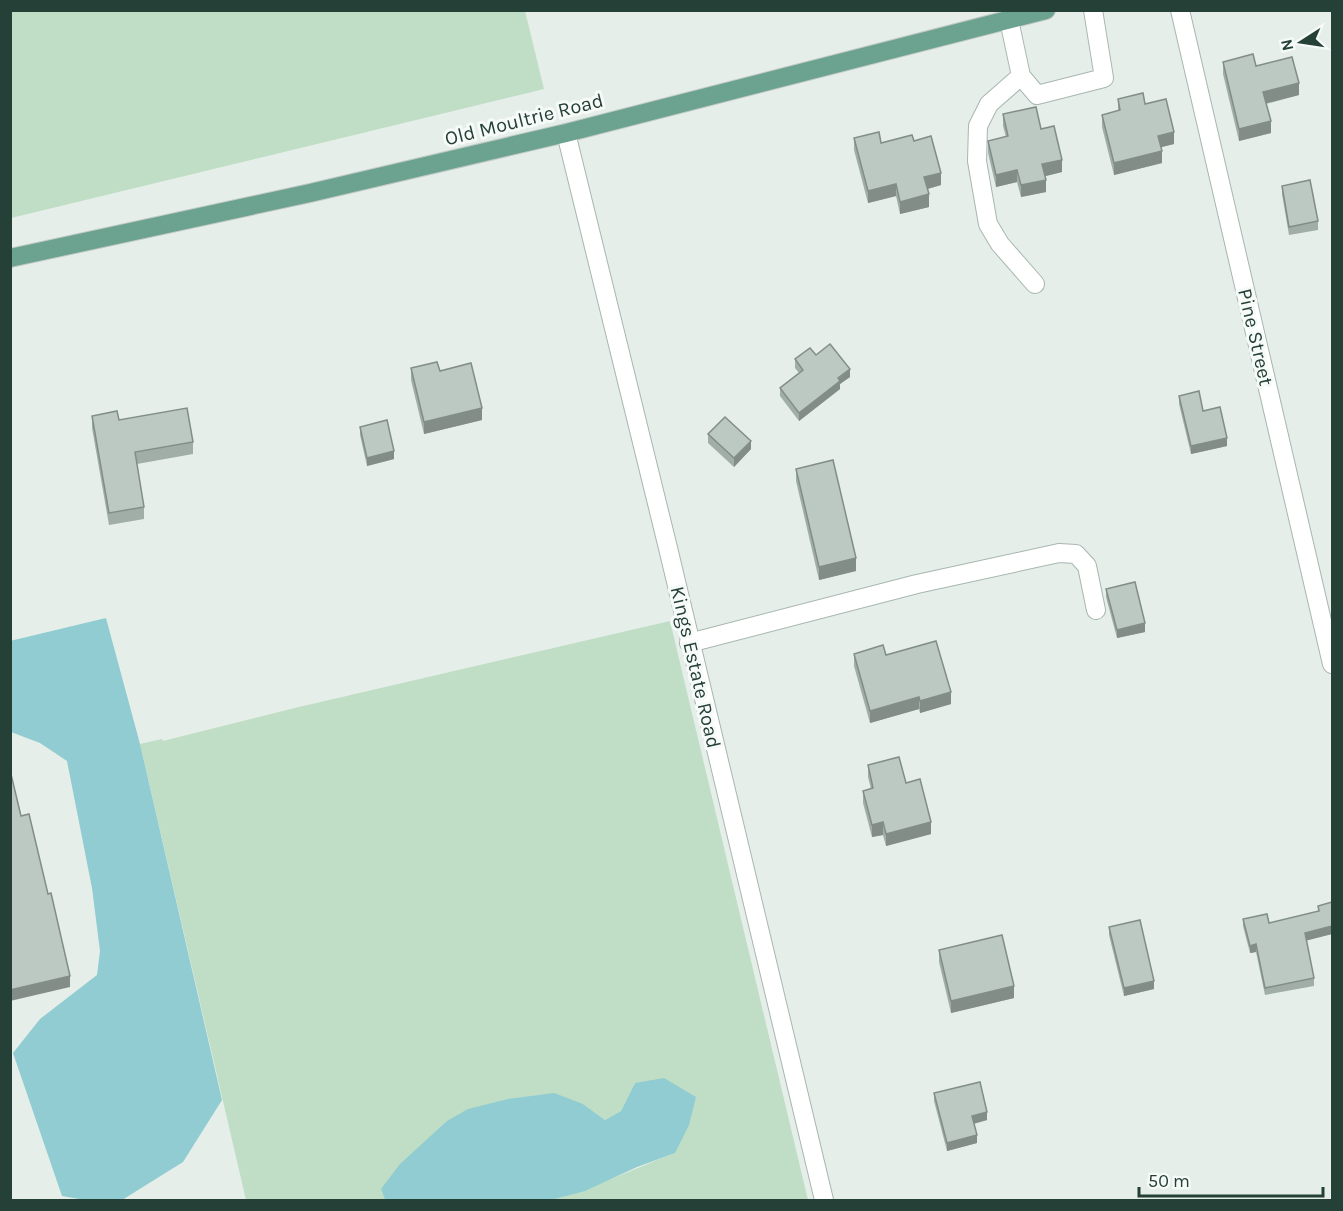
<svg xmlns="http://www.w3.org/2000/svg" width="1343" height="1211" font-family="Karla,sans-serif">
	<rect width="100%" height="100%" fill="#e5eee9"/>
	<g fill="#bfdec5">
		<path d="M10,11H525L544,89L11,218Z"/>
		<path d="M670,621L808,1200H551C595,1188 633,1169 675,1153L635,1083L621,1111L605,1120L583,1104L381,1189L385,1200H246L140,744L162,739L163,741L299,707Z"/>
	</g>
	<g fill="#90ccd1">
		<path d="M106,618L140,744L222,1100L183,1162L122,1200H85L62,1196L13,1053L40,1019L97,975L100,951L92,888L67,761L40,743L11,732L10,641Z"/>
		<path d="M664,1078L696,1097L689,1125L675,1153L637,1167L585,1191L551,1200H385L381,1189L400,1164L447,1121L468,1109L508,1099L554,1093L583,1104L605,1120L621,1111L635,1083Z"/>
	</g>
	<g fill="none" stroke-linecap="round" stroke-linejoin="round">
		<g stroke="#a8b6b0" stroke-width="20">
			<g id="minor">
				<path d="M1180,10L1332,664"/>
				<path d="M1009,20L1021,76L1037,95L1104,78L1093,10"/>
				<path d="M1021,76L989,104L978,126L977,161L988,224L1000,244L1035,284"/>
				<path d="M566,133L668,548L824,1200"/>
				<path d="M689,643L917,584L1059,553L1076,554L1087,566L1096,610"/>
			</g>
		</g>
		<g stroke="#c2cac7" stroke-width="20">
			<path id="major" d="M10,258L310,193L566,133L1046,10"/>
		</g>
		<use href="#minor" stroke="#fff" stroke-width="18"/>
		<use href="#major" stroke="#6ba290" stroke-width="18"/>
	</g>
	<g fill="#a1ada7">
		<path d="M1223,62L1256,66L1299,95L1266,104L1271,133L1239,141L1223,74Z"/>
		<path d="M1118,99L1145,104L1174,144L1161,147L1162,163L1114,175L1102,127V115L1118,111Z"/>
		<path d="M1003,114L1041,129L1062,172L1045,176L1046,192L1021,197L1017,182L996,187L988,153V141L1006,137L1003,126Z"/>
		<path d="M854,138L881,143L914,141L941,185L927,189L929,207L900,214L896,196L868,203L854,150Z"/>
		<path d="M1282,186L1318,221V230L1289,235L1282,194Z"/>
		<path d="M816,355L850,377L840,384V389L799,421L780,396V388L799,373L795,368V359Z"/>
		<path d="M411,368L440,371L482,420L424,434L411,380Z"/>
		<path d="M1179,396L1203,411L1227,446L1191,454L1179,404Z"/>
		<path d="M92,416L119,420L193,442V454L137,464L144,507V519L109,525L92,428Z"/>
		<path d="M360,427L394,459L367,466L360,435Z"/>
		<path d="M708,434L751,449L734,467L708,443Z"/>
		<path d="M796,469L856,571L819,580L796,481Z"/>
		<path d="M1106,589L1145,632L1117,638L1106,597Z"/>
		<path d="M854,654L886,655L951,704L920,713L919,709L870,723L854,666Z"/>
		<path d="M868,765L906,783L931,834L886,846L883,835L872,837L863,803V791L871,789L868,777Z"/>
		<path d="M1332,902V934L1306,940L1314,978V986L1265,995L1256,952L1250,953L1243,926V919L1269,923L1318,911V906Z"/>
		<path d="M1109,927L1154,989L1124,996L1109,935Z"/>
		<path d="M939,950L1014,998L951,1013L939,962Z"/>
		<path d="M934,1093L987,1120L974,1124L977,1143L947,1151L934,1101Z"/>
	</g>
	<g fill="#838d88">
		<path d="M1299,83V95L1263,104V92Z"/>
		<path d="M1271,121V133L1239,141V129Z"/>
		<path d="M1174,132V144L1158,148V136Z"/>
		<path d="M1162,151V163L1114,175V163Z"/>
		<path d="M1062,160V172L1042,177V164Z"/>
		<path d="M1017,170V182L996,187V175Z"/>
		<path d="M941,173V185L924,190V177Z"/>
		<path d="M1046,180V192L1021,197V185Z"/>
		<path d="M896,184V196L868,203V191Z"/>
		<path d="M929,194V207L900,214V202Z"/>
		<path d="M850,369V377L840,384V389L799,421V413Z"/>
		<path d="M482,408V420L424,434V422Z"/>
		<path d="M1227,438V446L1191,454V446Z"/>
		<path d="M751,441V449L734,467V458Z"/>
		<path d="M394,451V459L367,466V458Z"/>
		<path d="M856,558V571L819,580V567Z"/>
		<path d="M1145,623V632L1117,638V630Z"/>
		<path d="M951,692V704L920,713V701Z"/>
		<path d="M919,697V709L870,723V711Z"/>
		<path d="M883,822V835L872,837V825Z"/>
		<path d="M931,822V834L886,846V834Z"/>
		<path d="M1332,926V934L1305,941V933Z"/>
		<path d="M1256,944V952L1250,953V946Z"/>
		<path d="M70,976V987L10,1001V990Z"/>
		<path d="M1154,981V989L1124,996V988Z"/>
		<path d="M1014,986V998L951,1013V1001Z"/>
		<path d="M987,1112V1120L972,1124V1116Z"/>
		<path d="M977,1135V1143L947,1151V1143Z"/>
	</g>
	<g fill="#bbc9c2" stroke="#838d88" stroke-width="1.5">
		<path d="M1253,54L1256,66L1292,57L1299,83L1263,92L1271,121L1239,129L1223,62Z"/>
		<path d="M1143,93L1145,104L1166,99L1174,132L1158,136L1162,151L1114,163L1102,115L1120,110L1118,99Z"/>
		<path d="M1036,107L1041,129L1054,126L1062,160L1042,164L1046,180L1021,185L1017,170L996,175L988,141L1008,136L1003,114Z"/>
		<path d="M879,132L881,143L912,135L914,141L931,136L941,173L924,177L929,194L900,202L896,184L868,191L854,138Z"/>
		<path d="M1310,180L1318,221L1289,227L1282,186Z"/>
		<path d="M830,344L850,369L838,378L840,381L799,413L780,388L803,370L795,359L810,348L816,355Z"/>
		<path d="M437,362L440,371L471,363L482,408L424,422L411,368Z"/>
		<path d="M1199,391L1203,411L1220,407L1227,438L1191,446L1179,396Z"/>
		<path d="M187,408L193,442L135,452L144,507L109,513L92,416L117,411L119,420Z"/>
		<path d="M725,417L751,441L734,458L708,434Z"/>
		<path d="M387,420L394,451L367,458L360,427Z"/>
		<path d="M833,460L856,558L819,567L796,469Z"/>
		<path d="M1135,582L1145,623L1117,630L1106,589Z"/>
		<path d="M936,641L951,692L920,701L919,697L870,711L854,654L883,645L886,655Z"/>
		<path d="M899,757L906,783L920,779L931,822L886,834L883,822L872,825L863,791L873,788L868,765Z"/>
		<path d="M10,770L21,816L29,814L48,894L51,893L70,976L10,990Z"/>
		<path d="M1332,902V926L1305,933L1314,978L1265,988L1256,944L1250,946L1243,919L1267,914L1269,923L1319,911L1318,906Z"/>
		<path d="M1140,920L1154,981L1124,988L1109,927Z"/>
		<path d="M1002,935L1014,986L951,1001L939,950Z"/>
		<path d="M980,1082L987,1112L972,1116L977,1135L947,1143L934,1093Z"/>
	</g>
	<g text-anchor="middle" stroke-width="6" stroke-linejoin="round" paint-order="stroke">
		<g font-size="20" fill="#254036" stroke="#f6faf8">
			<text transform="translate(524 119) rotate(-14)" y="7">Old Moultrie Road</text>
			<text transform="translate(1256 337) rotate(77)" y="7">Pine Street</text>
			<text transform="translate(696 667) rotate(77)" y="7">Kings Estate Road</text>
		</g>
	</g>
	<rect width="1343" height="1211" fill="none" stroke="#254036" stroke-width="24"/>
	<g transform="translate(1301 42) rotate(258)" stroke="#f6faf8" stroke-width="4.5" paint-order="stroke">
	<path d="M0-4.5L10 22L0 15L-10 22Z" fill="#254036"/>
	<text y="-9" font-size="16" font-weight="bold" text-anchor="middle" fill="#254036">N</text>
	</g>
	<path d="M1139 1187v9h184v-9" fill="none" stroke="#254036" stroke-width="3"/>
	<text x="1148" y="1187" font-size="18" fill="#254036" stroke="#f6faf8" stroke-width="4.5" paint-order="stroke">50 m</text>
</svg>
